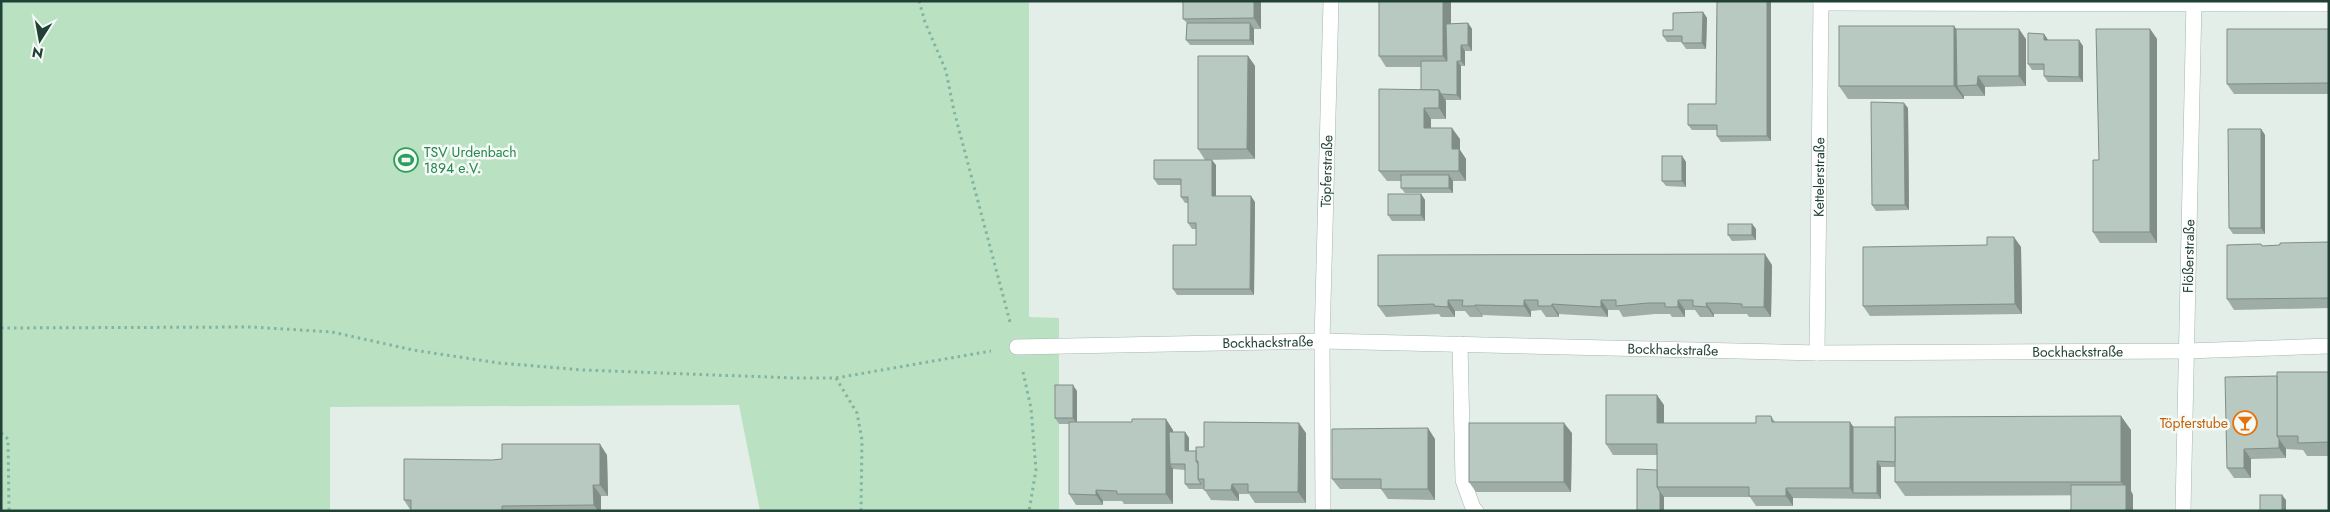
<svg xmlns="http://www.w3.org/2000/svg" width="2330" height="512" font-family="Jost,sans-serif">
	<rect width="100%" height="100%" fill="#e3eee8"/>
	<path fill="#bae1c2" d="M1,1H1029V317L1059,318V511H760L739,405L330,407V511H1Z"/>
	<g fill="none" stroke-linecap="round" stroke-linejoin="round">
		<g stroke="#a5b7af" stroke-width="16">
			<g id="service">
				<path d="M1322,341L1323,509"/>
				<path d="M1460,344L1463,480L1473,508L1476,511"/>
			</g>
		</g>
		<g stroke="#a5b7af" stroke-width="16">
			<g id="minor">
				<path d="M1821,3L2329,4"/>
				<path id="s1" d="M1322,341L1331,1"/>
				<path id="s2" d="M1017,347L1322,341L1817,353L2186,351L2329,346"/>
				<path id="s3" d="M1817,353L1821,1"/>
				<path id="s4" d="M2183,511L2194,1"/>
			</g>
		</g>
		<g stroke="#81b4a1" stroke-width="3" stroke-dasharray="2.5 4" stroke-linecap="butt">
			<path d="M919,1L925,22L946,71L954,111L1010,322"/>
			<path d="M1,328L251,327L332,332L413,350L499,363L583,370L795,378H836L991,351"/>
			<path d="M1023,372L1031,408L1036,470L1029,511"/>
			<path d="M836,378L857,413L862,440L861,511"/>
			<path d="M1,433L8,439L9,511"/>
		</g>
		<use href="#service" stroke="#fff" stroke-width="15"/>
		<use href="#minor" stroke="#fff" stroke-width="15"/>
	</g>
	<g fill="#9eada6">
		<path d="M1183,1H1261V29H1253L1254,45H1190L1186,40L1187,23L1183,19Z"/>
		<path d="M1717,1H1771V141L1721,142L1717,136V130H1692L1688,125L1716,104Z"/>
		<path d="M1703,12L1707,18L1706,49H1686L1682,43V42H1667L1663,36Z"/>
		<path d="M1468,23L1472,29V51H1465V66H1461V100H1445L1446,119H1431V128L1460,139V150L1466,159V181H1453V193H1405L1401,188V181H1387L1379,171L1421,90V67H1386L1379,56L1451,24Z"/>
		<path d="M1954,26L1956,29L2026,39V86L1985,87V96H1964V99H1848L1839,86Z"/>
		<path d="M2150,29L2157,39V243H2100L2093,232L2099,160Z"/>
		<path d="M2329,29V94H2234L2227,84Z"/>
		<path d="M2044,34L2048,40L2083,46V82H2048L2044,76V70H2032L2028,64Z"/>
		<path d="M1248,56L1255,66V159L1205,160L1198,149Z"/>
		<path d="M1908,108L1909,210L1876,211L1872,205Z"/>
		<path d="M2261,129L2265,135V234H2233L2229,228Z"/>
		<path d="M1682,156L1686,162V187L1666,186L1662,181Z"/>
		<path d="M1216,165V196L1255,202L1254,295H1177L1173,289L1196,245V229H1192L1188,223V203H1185L1181,197V185H1158L1154,179Z"/>
		<path d="M1421,194L1425,200V221H1392L1388,215Z"/>
		<path d="M1752,224L1756,229V240L1732,241L1728,235Z"/>
		<path d="M2329,242V308L2234,310L2227,299L2262,246Z"/>
		<path d="M1987,245L2021,247L2022,314L1870,316L1863,306Z"/>
		<path d="M1772,265L1771,317H1749L1747,314H1714V317H1700L1695,310H1685V317H1672L1670,314H1655L1623,317L1619,310H1608V317L1559,314V317H1546L1541,310L1531,311V317L1482,315L1483,317H1470L1465,311H1455V317H1441L1439,314L1386,317L1378,306Z"/>
		<path d="M2329,372V456H2307L2303,450L2286,449V458L2251,459V478H2234L2227,468L2277,376Z"/>
		<path d="M1077,391V422L1173,430V432H1185L1189,438V451H1196L1204,447L1306,433V503H1255L1249,494H1239V501L1211,500L1204,489H1189L1185,484V470L1173,469V504H1124L1122,501H1103V505H1076L1069,494V424H1059L1055,418Z"/>
		<path d="M1664,405V423H1756L1771,416L1775,422H1850L1853,427L2131,430V491L2133,495L1905,496L1895,482V467H1881V499L1793,498V506H1756L1750,497H1664V511H1637L1657,470V455H1613L1606,444Z"/>
		<path d="M1572,433L1571,492H1476L1469,482Z"/>
		<path d="M1435,439V500L1388,499L1381,489H1340L1332,479Z"/>
		<path d="M607,455L608,496H601V511H411L404,500L492,460Z"/>
	</g>
	<g fill="#818d87">
		<path d="M1254,1H1261V29L1254,18Z"/>
		<path d="M1443,1H1451V67L1443,56Z"/>
		<path d="M1767,1H1771V141L1767,136Z"/>
		<path d="M1703,12L1707,18L1706,49L1702,43Z"/>
		<path d="M1250,23L1254,29V45L1250,40Z"/>
		<path d="M1468,23L1472,29V51L1468,45Z"/>
		<path d="M1954,26L1963,39L1957,86L1964,96V99L1954,86Z"/>
		<path d="M2019,29L2026,39V86L2019,76Z"/>
		<path d="M2150,29L2157,39V243L2150,232Z"/>
		<path d="M2044,34L2048,40V46L2044,40Z"/>
		<path d="M2079,40L2083,46V82L2079,77Z"/>
		<path d="M1461,45L1465,51V66L1461,61Z"/>
		<path d="M1248,56L1255,66V159L1247,149Z"/>
		<path d="M1457,61L1461,66V100L1457,95Z"/>
		<path d="M1978,76L1985,87V96L1977,85Z"/>
		<path d="M1439,90L1446,101V119L1439,108Z"/>
		<path d="M1904,103L1908,108L1909,210L1905,205Z"/>
		<path d="M1424,108L1431,119V139L1424,128Z"/>
		<path d="M1452,128L1460,139V150L1466,159V181L1459,171L1452,149Z"/>
		<path d="M2261,129L2265,135V234L2261,228Z"/>
		<path d="M1682,156L1686,162V187L1682,181Z"/>
		<path d="M1212,160L1216,165V201L1212,196Z"/>
		<path d="M1449,175L1453,181V193L1449,188Z"/>
		<path d="M1421,194L1425,200V221L1421,215Z"/>
		<path d="M1251,196L1255,202L1254,295L1250,289Z"/>
		<path d="M1752,224L1756,229V240L1752,235Z"/>
		<path d="M2014,237L2021,247L2022,314L2015,304Z"/>
		<path d="M1765,254L1772,265L1771,317L1764,307Z"/>
		<path d="M1448,300L1455,311V317L1448,307Z"/>
		<path d="M1524,300L1531,311V317L1524,306Z"/>
		<path d="M1601,300L1608,310V317L1601,307Z"/>
		<path d="M1678,300L1685,310V317L1678,307Z"/>
		<path d="M1706,303L1714,314V317L1707,307Z"/>
		<path d="M1552,304L1559,314V317L1552,306Z"/>
		<path d="M1475,305L1482,315L1483,317L1475,306Z"/>
		<path d="M1073,385L1077,391V424L1073,418Z"/>
		<path d="M1657,395L1664,405V433L1657,423Z"/>
		<path d="M2121,416L2131,430V491L2133,495V511H2126V488L2121,482Z"/>
		<path d="M1166,419L1173,430V464H1170L1173,469V504L1166,494Z"/>
		<path d="M1850,422L1857,432L1853,493L1850,488Z"/>
		<path d="M1299,423L1306,433V503L1298,492Z"/>
		<path d="M1564,423L1572,433L1571,492L1564,482Z"/>
		<path d="M1428,428L1435,439V500L1428,489Z"/>
		<path d="M1185,432L1189,438V457L1185,451Z"/>
		<path d="M2279,439L2286,449V458L2279,448Z"/>
		<path d="M600,444L607,455L608,496L600,485Z"/>
		<path d="M2244,449L2251,459V478L2244,468Z"/>
		<path d="M1877,461L1881,467V499L1877,493Z"/>
		<path d="M1232,484L1239,494V501L1231,490Z"/>
		<path d="M593,485L601,496V511H598L594,505Z"/>
		<path d="M1786,488L1793,498V506L1786,496Z"/>
		<path d="M1096,490L1103,501V505L1096,495Z"/>
		<path d="M1660,492L1664,497V511H1660Z"/>
		<path d="M2282,495L2286,500V511H2282Z"/>
	</g>
	<g fill="#b8c9c1" stroke="#818d87">
		<path d="M1183,1H1254V18L1183,19Z"/>
		<rect x="1379" y="1" width="64" height="55"/>
		<path d="M1717,1H1767V136H1717V125H1688V104H1716Z"/>
		<path d="M1703,12L1702,43H1682V36H1663V30H1673V13Z"/>
		<path d="M1187,23H1250V40H1186Z"/>
		<path d="M1468,23V45H1461V61H1457V95L1441,94L1439,90H1421V61H1447L1446,24Z"/>
		<rect x="1839" y="26" width="115" height="60"/>
		<path d="M1956,29H2019V76H1978L1977,85L1957,86Z"/>
		<path d="M2096,29H2150V232H2093V160H2099Z"/>
		<path d="M2227,29H2329V83L2227,84Z"/>
		<path d="M2028,33L2044,34V40H2079V77L2044,76V64H2028Z"/>
		<path d="M1198,56H1248L1247,149H1198Z"/>
		<path d="M1379,89L1439,90V108H1424V128H1452V149H1459V171H1379Z"/>
		<path d="M1871,102L1904,103L1905,205H1872Z"/>
		<path d="M2228,129H2261V228H2229Z"/>
		<rect x="1662" y="156" width="20" height="25"/>
		<path d="M1154,160H1212V196H1251L1250,289H1173V245H1196V223H1188V197H1181V179H1154Z"/>
		<rect x="1401" y="175" width="48" height="13"/>
		<rect x="1388" y="194" width="33" height="21"/>
		<rect x="1728" y="224" width="24" height="11"/>
		<path d="M1987,237H2014L2015,304L1863,306V247L1987,245Z"/>
		<path d="M2329,242V298L2227,299V245L2261,244L2262,246L2280,245V243Z"/>
		<path d="M1765,254L1764,307H1742V304L1725,303H1706L1707,307L1693,306V300H1678V307H1665V303H1648L1616,306V300H1601V307L1552,304V306H1538V300H1524V306L1475,305V306H1462L1463,300H1448V307L1434,306V304L1378,306V255Z"/>
		<path d="M2277,372H2329V442L2298,443V436H2277Z"/>
		<path d="M2277,376V436L2279,439V448L2244,449V468H2227L2225,377Z"/>
		<rect x="1055" y="385" width="18" height="33"/>
		<path d="M1606,395H1657V423H1756V416H1771L1772,422H1850V488H1786V496H1749V487H1657V444H1606Z"/>
		<path d="M2121,416V482H1895V417Z"/>
		<path d="M1132,419H1166V494H1117V491L1096,490V495L1069,494V422H1132Z"/>
		<path d="M1204,422L1299,423L1298,492H1248V484H1232L1231,490H1204V479H1198V461H1196V447H1204Z"/>
		<rect x="1469" y="423" width="95" height="59"/>
		<path d="M1853,427H1895V462L1877,461V493H1853Z"/>
		<path d="M1428,428V489H1381V479H1332V429Z"/>
		<path d="M1169,432H1185V451H1196V461L1198,464V479L1201,484H1185V464H1170Z"/>
		<path d="M502,444H600V485H593L594,505L502,506V511H411V500H404V459L492,460L502,459Z"/>
		<path d="M1637,469L1657,470V487L1660,492V511H1637Z"/>
		<rect x="2071" y="485" width="55" height="26"/>
		<rect x="2260" y="495" width="22" height="16"/>
	</g>
	<defs>
		<g id="stadium-ring" transform="scale(1.25)"><circle r="9.5" fill="#f4faf6" stroke="#2e9e5b" stroke-width="1.5"/><path d="M0-5a6.5 5 0 1 0 0 10a6.5 5 0 1 0 0-10ZM-3.5-1.8h7v3.6h-7Z" fill="#2e9e5b"/></g>
		<g id="bar-ring" transform="scale(1.25)"><circle r="9.5" fill="#f4faf6" stroke="#e8710a" stroke-width="1.5"/><path d="M-6-5H6L.8 .8V4.5H3.5V6h-7V4.5H-.8V.8Z" fill="#e8710a"/></g>
	</defs>
	<g fill-rule="evenodd">
		<use href="#stadium-ring" x="406" y="160"/>
		<use href="#bar-ring" x="2245" y="423"/>
	</g>
	<g text-anchor="middle" stroke-width="5" stroke-linejoin="round" paint-order="stroke">
		<g font-size="14" fill="#27864d" stroke="#f4faf6" text-anchor="start">
			<text x="424" y="157">TSV Urdenbach<tspan x="424" dy="16">1894 e.V.</tspan></text>
		</g>
		<g font-size="14" fill="#214136" stroke="#f4faf6">
			<text dy="5" stroke="none"><textPath href="#s1" startOffset="170">Töpferstraße</textPath></text>
			<text dy="5" stroke="none"><textPath href="#s3" startOffset="176">Kettelerstraße</textPath></text>
			<text dy="5" stroke="none"><textPath href="#s4" startOffset="255">Flößerstraße</textPath></text>
			<text dy="5" stroke="none"><textPath href="#s2" startOffset="251">Bockhackstraße</textPath></text>
			<text dy="5" stroke="none"><textPath href="#s2" startOffset="656">Bockhackstraße</textPath></text>
			<text dy="5" stroke="none"><textPath href="#s2" startOffset="1061">Bockhackstraße</textPath></text>
		</g>
		<g font-size="14" fill="#c56008" stroke="#f4faf6" text-anchor="end">
			<text x="2228" y="428">Töpferstube</text>
		</g>
	</g>
	<rect width="2330" height="512" fill="none" stroke="#214136" stroke-width="5"/>
	<g transform="translate(40 40) rotate(191)" stroke="#f4faf6" stroke-width="4" paint-order="stroke">
	<path d="M0-4L9 19L0 12L-9 19Z" fill="#214136"/>
	<text y="-8" font-size="14" font-weight="bold" text-anchor="middle" fill="#214136">N</text>
	</g>
</svg>
